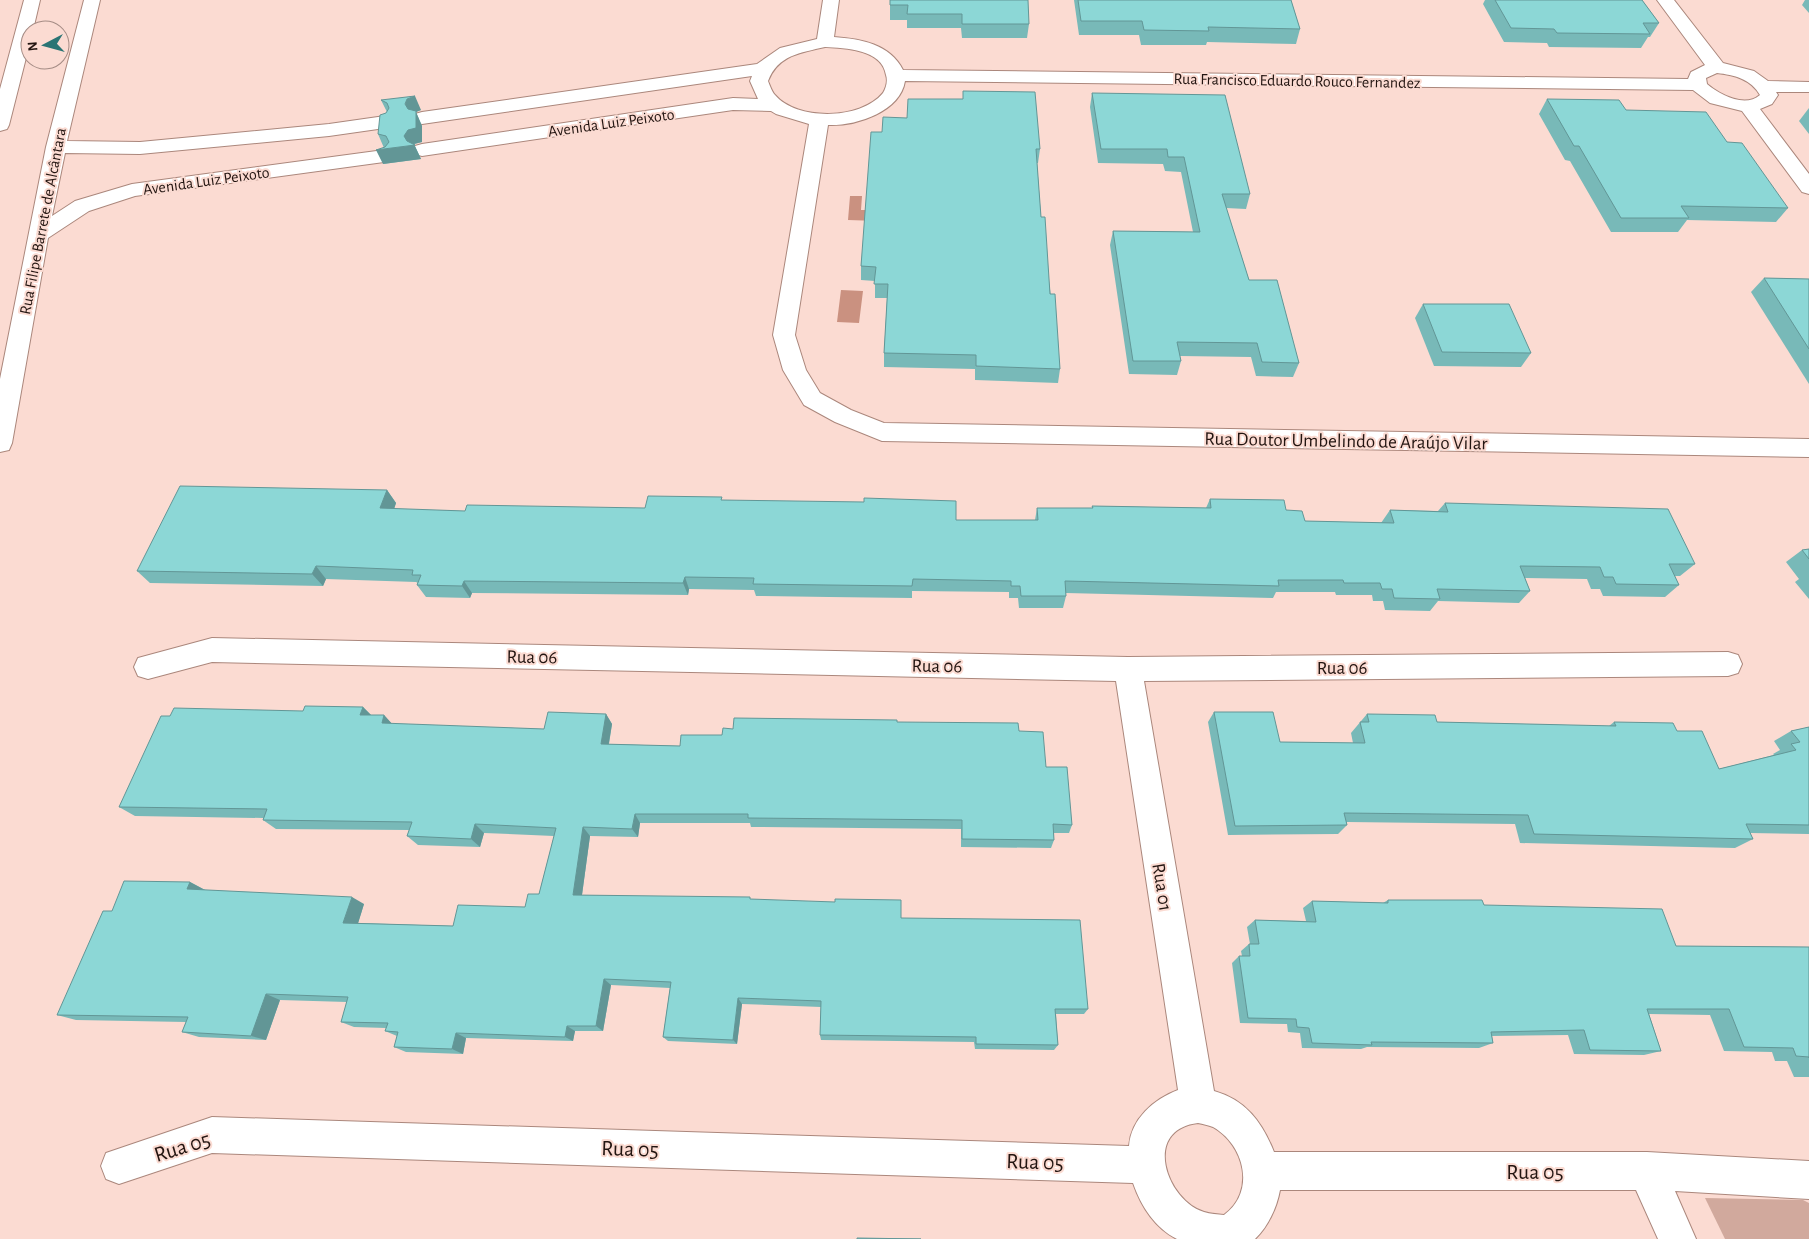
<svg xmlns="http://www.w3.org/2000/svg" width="1809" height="1239" font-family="'Alegreya Sans',sans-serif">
	<rect width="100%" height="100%" fill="#fbdbd2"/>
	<path fill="#d1a99d" d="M1705,1198L1803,1200L1809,1203V1239H1725Z"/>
	<g fill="#ca9180">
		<path d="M850,196H862L861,210H879L878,221L848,220Z"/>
		<path d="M841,290L863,291L859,323L837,322Z"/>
	</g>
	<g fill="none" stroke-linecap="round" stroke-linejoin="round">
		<g stroke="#ab877c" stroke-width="2">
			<g id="minor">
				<path d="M84,0H100L67,141L140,142L329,124L385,116L392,118L394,122L392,126L385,128L329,136L140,154L65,153L52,216L75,201L132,184L384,150L391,152L394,156L391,160L384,162L135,196L89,211L48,238L12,443L9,450L0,452V379L46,147Z"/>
				<path d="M823,0H839L834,37C861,39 890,44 903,70L1688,79L1691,72L1705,65L1657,0H1674L1723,63L1754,71L1768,81L1809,82V92H1776L1778,95L1772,104L1760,109L1809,174V194L1802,192L1742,111L1710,103L1693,90L905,81C900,112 856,126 828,125L795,335L806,370L820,393L851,410L884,423L1809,439V457L882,441L835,422L804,405L783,370L773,335L809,124L776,114L771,111L733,110L422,156L415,154L412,150L415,146L422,144L733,98L758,99L750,81L752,76L422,124L415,122L413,118L415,114L422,112L757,64L780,48L817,39ZM825,47C845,48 882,49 886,75C888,81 886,88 883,93C861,120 797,121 775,95C772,92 770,86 768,81C778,55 800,53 825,47ZM1717,73C1734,75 1751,79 1760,95C1745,108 1720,95 1707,84L1706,78Z"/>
				<path d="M212,638L1128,657L1728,652L1738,655L1742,664L1738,673L1728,676L1144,681L1214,1091C1246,1100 1262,1122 1274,1152H1647L1809,1161V1199L1675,1191L1696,1239H1658L1636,1190H1280C1277,1207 1268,1227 1255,1239H1177C1155,1228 1141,1206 1133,1183L212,1153L119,1184L106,1179L101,1166L106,1153L212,1117L1129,1146C1131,1119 1154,1099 1178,1090L1116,681L212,662L148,679L138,676L134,667L138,658ZM1198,1123C1203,1124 1208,1125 1213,1127C1245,1145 1256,1192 1224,1215C1218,1214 1210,1214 1204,1212C1167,1201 1141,1130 1198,1123Z"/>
			</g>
		</g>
		<g stroke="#ab877c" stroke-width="2">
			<path id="highway" d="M24,0H40L33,30H30V42L9,125L7,129L0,131V89Z"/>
		</g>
		<use href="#minor" fill="#fff" fill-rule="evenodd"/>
		<use href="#highway" fill="#fff" fill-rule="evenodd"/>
	</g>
	<g fill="#78b9b8">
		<path d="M890,0L1029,24L1027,38H962L961,28H907V20H890Z"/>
		<path d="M1074,0H1291L1300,29L1296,44L1207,42L1206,45H1141L1139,35H1079Z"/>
		<path d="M1485,0H1642L1659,23L1650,37H1648L1641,48L1549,47L1547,43L1504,42L1483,4Z"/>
		<path d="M1805,0H1809V13L1802,5Z"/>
		<path d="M963,91L1040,149L1038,163H1037L1041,217L1060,369L1058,383L975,380V369L884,367V353L887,298H875V281L861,280V266L882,132L907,118L963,99Z"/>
		<path d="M1092,93L1250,194L1246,209L1226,208L1249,280L1299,363L1293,377L1256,376L1251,357L1180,356L1181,361L1177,375L1129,374L1110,245L1113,231L1193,232L1181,172L1165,171L1163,164L1098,163L1090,107Z"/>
		<path d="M1547,99L1626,110L1727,142L1788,208L1776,222L1687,220L1678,232H1611L1570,161L1565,160L1539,114Z"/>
		<path d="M381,100L421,110L416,112L422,126V142L414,144L421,159L383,164L384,148L378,134L387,112Z"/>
		<path d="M1809,108V134L1799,121Z"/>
		<path d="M1764,278L1809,279V384L1751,292Z"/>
		<path d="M1423,304L1531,353L1521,367L1434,366L1415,318Z"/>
		<path d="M387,490L396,503L394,509L465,511L645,508L723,500L956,520H1035L1037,508H1092V506L1206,508L1210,499L1286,510L1305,521L1381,523L1390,510L1438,511L1445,503L1695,564L1680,576H1675L1679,585L1665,597L1603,596L1600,589H1591L1587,579L1525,578L1530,591L1519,603L1438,601L1430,611L1385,610L1383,601H1373L1372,595H1336L1335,592H1276L1273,598L1066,593V596L1063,608H1019L1018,598H1009V592L912,591V598L829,597L756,596L754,590L689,589L688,595L472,593L470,598L426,597L417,585L418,583L416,582L326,579L323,586L150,583L137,571Z"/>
		<path d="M1809,549V599L1795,582L1799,579L1786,562L1802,550Z"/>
		<path d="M363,707L371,715H384L392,724L544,729L606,714L612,724L609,744L680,746L722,735L733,729L897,722L1019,731L1046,767L1072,825L1069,833H1054V840L1051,848L961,847V829L751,827L750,823H640L638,837L590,836L582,895L751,899L901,918L1088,1009L1084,1014H1056L1058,1045L1054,1050L975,1049L974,1042L821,1040L820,1035L821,1007L742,1004L737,1044L668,1041L663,1037L670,988L611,985L603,1031H575L573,1041L466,1038L463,1054L406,1052L394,1047L397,1036L385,1031L386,1028L354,1027L341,1022L347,1002L280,1000L266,1040L199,1037L182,1032L186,1022L76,1020L57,1015L112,911L190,882L205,890L364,904L358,923L453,926L525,907L539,894L554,836L484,833L480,847L418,845L407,836L409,830L276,829L263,820L264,818L135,816L119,807L170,716L303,711Z"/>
		<path d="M1214,712L1280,742L1353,743L1351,733L1367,714L1437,722L1609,726L1614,722L1677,731L1719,769L1774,755L1773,754L1780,750L1774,741L1791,731L1809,727V834L1750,833L1753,839L1735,848L1520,843L1515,824L1347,822V825L1338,834L1228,835L1208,722Z"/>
		<path d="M1388,900L1484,905L1676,946L1809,947V1077H1794L1787,1061H1775L1772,1052L1724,1051L1710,1015L1649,1014L1661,1051L1644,1055L1574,1054L1568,1035L1492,1036L1493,1043L1479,1048L1367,1047L1361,1049L1302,1048L1300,1033L1288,1032L1287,1024L1240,1023L1232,963L1239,956H1242L1241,951L1249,944H1250L1247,927L1255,920L1306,921L1303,908L1312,901L1383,903Z"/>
	</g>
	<g fill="#629696">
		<path d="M415,96L421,110L416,112L422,126V142L414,144L421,159L383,164L376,150L408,146L404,136L411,119L405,104L407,99Z"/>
		<path d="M387,490L396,503L390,521L380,508Z"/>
		<path d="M316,566L326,579L323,586L312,574Z"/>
		<path d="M685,577L689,589L688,595L683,583Z"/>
		<path d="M464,581L472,593L470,598L462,586Z"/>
		<path d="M363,707L373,717L360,715Z"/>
		<path d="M606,714L612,724L607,754L601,744Z"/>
		<path d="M384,715L394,726L382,723Z"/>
		<path d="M635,814L640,823L638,837L632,829Z"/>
		<path d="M475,824L484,833L480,847L471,839Z"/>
		<path d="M583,827L590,836L581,902L573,895Z"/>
		<path d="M190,882L205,890L187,889Z"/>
		<path d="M352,897L364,904L356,930L343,923Z"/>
		<path d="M604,979L611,985L603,1031L596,1026Z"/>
		<path d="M266,994L280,1000L266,1040L251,1036Z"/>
		<path d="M738,998L742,1004L737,1044L733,1040Z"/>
		<path d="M567,1026L575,1031L573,1041L565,1037Z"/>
		<path d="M456,1033L466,1038L463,1054L452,1049Z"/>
	</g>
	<g fill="#8cd7d6" stroke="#629696">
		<path d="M890,0H1028L1029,24H962V14H907L908,5H890Z"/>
		<path d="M1078,0H1291L1300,29L1208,27L1209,31L1144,30L1142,21H1081Z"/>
		<path d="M1495,0H1642L1659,23H1643L1650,34L1557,33L1554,29L1511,28Z"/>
		<path d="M963,91L1035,92L1040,149H1036L1041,217H1045L1050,294H1055L1060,369L976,366V355L884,353L888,284H874L876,267L861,266L871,132H882L883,117L907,118L908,99H963Z"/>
		<path d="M1092,93L1225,95L1250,194H1222L1249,280H1277L1299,363L1262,362L1257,343L1177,342L1181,361H1133L1113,231L1200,232L1184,157H1168L1167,149H1101Z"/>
		<path d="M415,96L407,99L405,104L408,109L416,111V128L408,130L404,136L407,141L415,145L376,150L385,147L389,142L386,136L378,134L380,115L386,113L389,108L387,103L381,100Z"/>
		<path d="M1547,99L1619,100L1626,110L1706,112L1727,142L1742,143L1788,208L1681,206L1689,218H1621L1579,146H1574Z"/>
		<path d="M1764,278L1809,279V349Z"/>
		<path d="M1423,304H1509L1531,353L1442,352Z"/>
		<path d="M180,486L387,490L380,508L465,511L467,505L645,508L648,496L722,497L721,500L864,502V498L956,501V520H1038L1037,508H1093L1092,506L1211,508L1210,499L1284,500L1286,510L1302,511L1305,521L1394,523L1390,510L1448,512L1445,503L1668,509L1695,564H1669L1679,585L1616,584L1613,577H1604L1600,567L1520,566L1530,591L1437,589L1440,599L1394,598L1392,589H1382L1380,583H1344L1343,580H1278L1279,586L1065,581L1066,596H1021L1020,586H1011V581L913,579L912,586L828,585L753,584L754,578L685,577L683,583L464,581L462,586L417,585L421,575H412L413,570L316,566L312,574L137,571Z"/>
		<path d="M1809,549V559L1802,550Z"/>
		<path d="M305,706L363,707L360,715H384L382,723L544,729L548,712L606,714L601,744L680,746L681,735H722L723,728L733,729L734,718L897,720V722L1018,723L1019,731L1043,732L1046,767H1067L1072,825L1053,824L1054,840L962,839V820L748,818V814H635L632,829L583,827L573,895L750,897V899L835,902V899L901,900V918L1080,920L1088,1009H1055L1058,1045L976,1044V1037L820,1035L821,1001L738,998L733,1040L663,1037L671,982L604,979L596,1026H567L565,1037L456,1033L452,1049L394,1047L398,1032L385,1031L388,1023L341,1022L348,997L266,994L251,1036L182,1032L188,1017L57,1015L103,911H112L124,881L190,882L187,889L352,897L343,923L453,926L458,905L525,907L528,894H539L556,828L475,824L471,839L407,836L412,822L263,820L267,809L119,807L161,716H170L174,708L303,711Z"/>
		<path d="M1214,712H1273L1280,742L1365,743L1360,722H1369L1367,714L1435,715L1437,722L1616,726L1614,722L1673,723L1677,731H1702L1719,769L1796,750L1791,744L1800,742L1791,731L1809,727V825L1746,824L1753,839L1534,834L1528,815L1344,813L1347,825L1235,826Z"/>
		<path d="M1388,900H1482L1484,905L1662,909L1676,946L1809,947V1058V1057L1796,1056L1793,1048L1744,1047L1729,1009H1647L1661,1051L1590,1050L1584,1030L1491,1032L1493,1043L1371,1042L1372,1045L1312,1043L1309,1028L1297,1027L1296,1019L1248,1018L1239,956H1250L1249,944H1259L1255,920L1316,922L1312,901L1388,903Z"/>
		<path d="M857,1238L921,1239H857Z"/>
	</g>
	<g text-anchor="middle" stroke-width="4" stroke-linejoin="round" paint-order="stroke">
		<g font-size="16" fill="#231511" stroke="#fbdbd2">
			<text transform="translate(1297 80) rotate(1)" y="6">Rua Francisco Eduardo Rouco Fernandez</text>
			<text transform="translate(611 122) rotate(-8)" y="6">Avenida Luiz Peixoto</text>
			<text transform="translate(206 180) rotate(-8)" y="6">Avenida Luiz Peixoto</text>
			<text transform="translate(42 221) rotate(-79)" y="6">Rua Filipe Barrete de Alcântara</text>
		</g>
		<g font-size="19" fill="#231511" stroke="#fbdbd2">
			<text transform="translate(1346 440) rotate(1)" y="7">Rua Doutor Umbelindo de Araújo Vilar</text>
			<text transform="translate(532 656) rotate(1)" y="7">Rua 06</text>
			<text transform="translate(937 665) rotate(1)" y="7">Rua 06</text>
			<text x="1342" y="674">Rua 06</text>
			<text transform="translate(1163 887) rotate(81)" y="7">Rua 01</text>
		</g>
		<g font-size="22" fill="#231511" stroke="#fbdbd2">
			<text transform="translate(182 1146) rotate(-17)" y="8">Rua 05</text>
			<text transform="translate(630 1148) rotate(2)" y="8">Rua 05</text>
			<text transform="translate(1035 1161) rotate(2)" y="8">Rua 05</text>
			<text x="1535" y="1179">Rua 05</text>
		</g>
	</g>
	<g transform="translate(45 45) rotate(264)"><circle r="24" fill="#fbdbd2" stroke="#a58c85"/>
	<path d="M0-4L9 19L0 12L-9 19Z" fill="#2a7474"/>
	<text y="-8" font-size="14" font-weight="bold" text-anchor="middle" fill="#231511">N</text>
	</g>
</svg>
